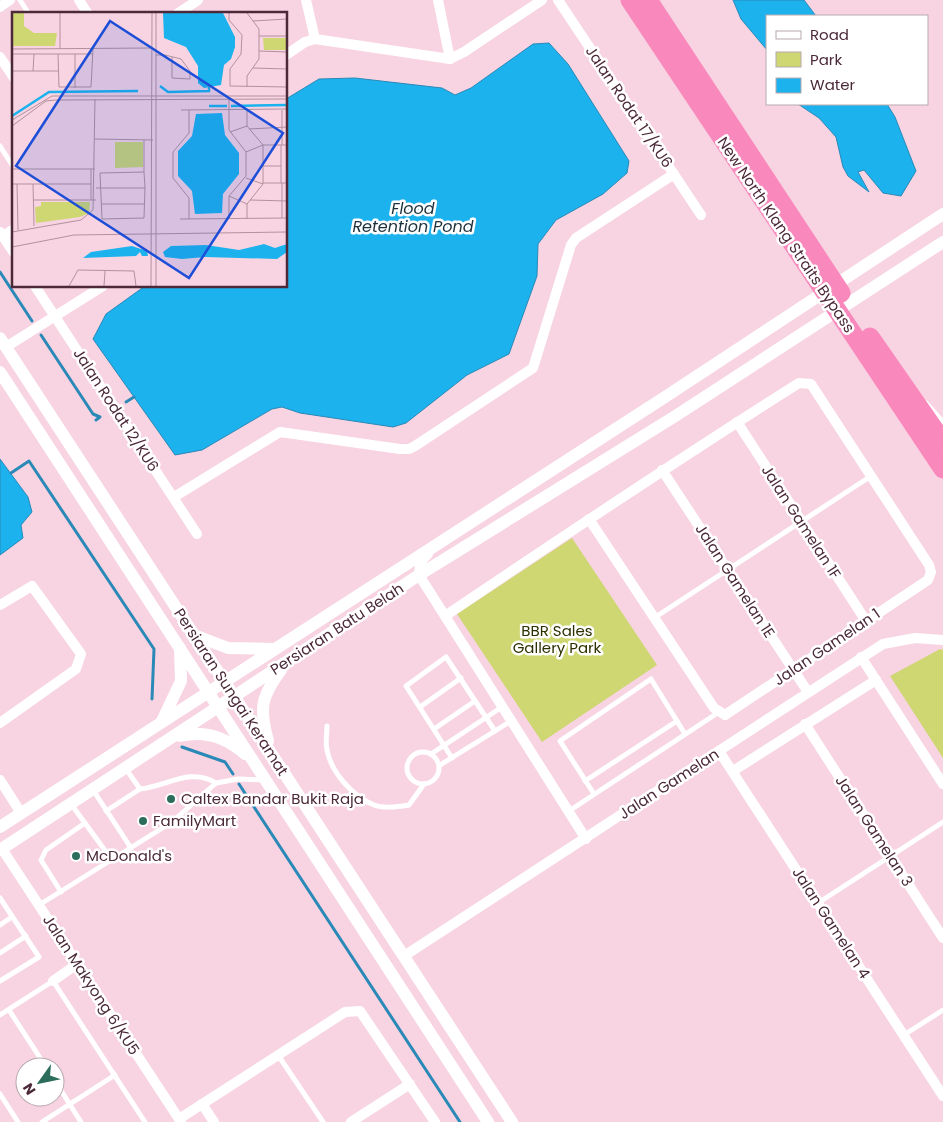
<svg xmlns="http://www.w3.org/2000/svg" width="943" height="1122" font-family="Poppins,sans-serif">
	<rect width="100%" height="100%" fill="#f8d4e2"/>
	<g fill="#cfd773">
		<path d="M572,538L657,665L542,742L457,614Z"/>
		<path d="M940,649L943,650V758L890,676Z"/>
	</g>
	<g fill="#1cb2ee" stroke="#2a89b7">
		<path d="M733,0H804L816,16H767V50L741,19Z"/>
		<path d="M549,43L568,64L629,161L627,173L603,194L556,220L538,244L537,276L509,354L467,375L406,423L393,427L300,413L282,407L272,409L202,450L175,455L93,339L106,314L145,286H286V99L319,79L355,78L442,88L455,95L471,88L533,44Z"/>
		<path d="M798,104H887L895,117L916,171L901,196L883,193L864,170L858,172L869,192L848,176L843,167L836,137L819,118Z"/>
		<path d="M0,459L28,497L32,512L21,525L23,538L0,555Z"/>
	</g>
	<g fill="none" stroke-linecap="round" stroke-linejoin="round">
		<g stroke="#2a89b7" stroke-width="3">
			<path d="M0,272L32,321"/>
			<path d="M41,335L93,414L100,417L96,420"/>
			<path d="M126,402L134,397"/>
			<path d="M11,473L29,461L154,649L152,699"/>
			<path d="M182,747L225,762L233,774"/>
			<path d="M239,784L460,1122"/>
		</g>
		<g stroke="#fff" stroke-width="5">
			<path d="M20,0L29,14"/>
			<path d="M0,146L14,168"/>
			<path d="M926,403L943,422"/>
			<path d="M654,618L871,476"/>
			<path d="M420,707L461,678"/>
			<path d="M327,726C327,734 325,743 327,750C331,772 353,797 374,805C385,809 398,807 409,805L424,784"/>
			<path d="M434,729L475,701"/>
			<circle cx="423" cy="768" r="16"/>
			<path d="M431,754L502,707"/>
			<path d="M452,758L406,686L446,657L495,731"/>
			<path d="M440,765L511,721"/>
			<path d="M126,769L140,789C167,786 191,767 216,783"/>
			<path d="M585,781L677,721"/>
			<path d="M93,790L131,848"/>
			<path d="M594,794L560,741L651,679L685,734"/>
			<path d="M71,804L112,860"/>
			<path d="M106,811L140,789"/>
			<path d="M569,811L719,712"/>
			<path d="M61,892L41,860L46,850L85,823"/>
			<path d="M0,898L39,957L0,981"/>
			<path d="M818,903L943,822"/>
			<path d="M39,905L172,822L216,783L238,779L264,780"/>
			<path d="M0,925L12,917"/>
			<path d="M0,953L26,936"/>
			<path d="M9,1010L46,1067"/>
			<path d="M0,1015L53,981L145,1122"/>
			<path d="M904,1035L943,1010"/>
			<path d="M278,1055L323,1122"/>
			<path d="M55,1081L81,1122"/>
			<path d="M0,1094L18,1122"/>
			<path d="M42,1122L115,1075"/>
		</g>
		<g stroke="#fff" stroke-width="10">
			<path d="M79,0L88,14"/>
			<path d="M306,0L315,39"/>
			<path d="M438,0L450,59"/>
			<path d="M558,0L701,215"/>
			<path d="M0,7L10,0"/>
			<path d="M177,14L198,0"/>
			<path d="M286,55L305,42L315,39L450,59L464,52L542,0"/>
			<path d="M0,57L14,78"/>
			<path d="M0,232L14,253"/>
			<path d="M3,236L14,229"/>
			<path d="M35,286L197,534"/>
			<path d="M6,347L103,286"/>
			<path d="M737,422L866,621"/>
			<path d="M662,470L808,692"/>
			<path d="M174,497L280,432L400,449H409L415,446L533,368L571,245L576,238L674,174"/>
			<path d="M428,554L420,563L419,575L586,839"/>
			<path d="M0,605L32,586L81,654L76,669L0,723"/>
			<path d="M445,616C562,537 680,458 799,383L811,384L929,565L931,572L928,580L725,715L714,708L589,519"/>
			<path d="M861,657L943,784"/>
			<path d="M805,724L943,938"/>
			<path d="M719,751L943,1096"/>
			<path d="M733,771L876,680"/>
			<path d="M0,780L21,813"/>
			<path d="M2,849L181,1122"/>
			<path d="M404,956L883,644L915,638L943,640"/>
			<path d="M53,981L77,964"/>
			<path d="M202,1104L214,1122"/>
			<path d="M179,1119L345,1012L360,1011L435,1122"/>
			<path d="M351,1122L410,1084"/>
		</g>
		<g stroke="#fff" stroke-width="12">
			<path d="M0,338L512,1122"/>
			<path d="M0,372L488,1122"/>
			<path d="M194,635L228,648L274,649"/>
			<path d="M162,721L181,681L180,648"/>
			<path d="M180,736C205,730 226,737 245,754"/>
			<path d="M268,741C259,708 261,697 281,670"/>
			<path d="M0,827L665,397L943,214"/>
			<path d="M0,850L419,575L677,415L943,242"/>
		</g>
		<g stroke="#f989bc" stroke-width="19">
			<path d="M630,0L943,469"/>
			<path d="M648,0L841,293"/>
			<path d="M870,337L943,442"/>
		</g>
	</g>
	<g fill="#2c6c5b" stroke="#fff" stroke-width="2">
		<circle cx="171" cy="799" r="5"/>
		<circle cx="143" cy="821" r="5"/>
		<circle cx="76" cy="856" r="5"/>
	</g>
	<g text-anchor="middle" stroke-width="5" stroke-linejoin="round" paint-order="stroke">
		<g font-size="15" fill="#4b2938" stroke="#fff">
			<text transform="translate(629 107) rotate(56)" y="5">Jalan Rodat 17/KU6</text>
			<text transform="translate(786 235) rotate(56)" y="5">New North Klang Straits Bypass</text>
			<text transform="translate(116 410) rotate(57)" y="5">Jalan Rodat 12/KU6</text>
			<text transform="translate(801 522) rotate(57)" y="5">Jalan Gamelan 1F</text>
			<text transform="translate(735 581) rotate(57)" y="5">Jalan Gamelan 1E</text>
			<text transform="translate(337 629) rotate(-33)" y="5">Persiaran Batu Belah</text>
			<text transform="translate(827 647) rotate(-34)" y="5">Jalan Gamelan 1</text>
			<text transform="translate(231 692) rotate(57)" y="5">Persiaran Sungai Keramat</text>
			<text transform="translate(669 784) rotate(-33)" y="5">Jalan Gamelan</text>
			<text transform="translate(874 831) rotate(57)" y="5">Jalan Gamelan 3</text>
			<text transform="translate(831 923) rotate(57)" y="5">Jalan Gamelan 4</text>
			<text transform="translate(91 985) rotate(57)" y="5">Jalan Makyong 6/KU5</text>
		</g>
		<g font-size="15" fill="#2e3000" stroke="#fff">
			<text x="557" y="636">BBR Sales<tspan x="557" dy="17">Gallery Park</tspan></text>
		</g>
		<g font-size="15" fill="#4b2938" stroke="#fff" text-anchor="start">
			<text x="181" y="804">Caltex Bandar Bukit Raja</text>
			<text x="153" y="826">FamilyMart</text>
			<text x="86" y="861">McDonald's</text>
		</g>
		<g font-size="16" font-style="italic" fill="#1b313c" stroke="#fff">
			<text x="413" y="214">Flood<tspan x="413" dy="18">Retention Pond</tspan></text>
		</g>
	</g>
	<g transform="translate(12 12)">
		<rect width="275" height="275" fill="#f8d4e2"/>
		<path d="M0,1H12V14L22,21H45L43,34H0ZM251,26H275V38H252ZM103,130H131V155L103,156ZM29,190H78L77,201L68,205L24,211L23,195L29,194Z" fill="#cfd773"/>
		<path d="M151,1H211L223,25V35L219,47L212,53L209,73L192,76L186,71V54L174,35L152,26ZM210,101L213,123L227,141V162L211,182L210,201L183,202L180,179L166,164V139L180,124L184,102ZM252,232L263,236L275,232V240L265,247L193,245L170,247L153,245L151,240L159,234L194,233L227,238ZM120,234L135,239L136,244H130L128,240L124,244L71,246L79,240Z" fill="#1cb2ee"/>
		<path fill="none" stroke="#1cb2ee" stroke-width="2.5" d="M148,74L156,80L197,79V75M197,94H215M219,94L275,93M0,104L37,80L126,79"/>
		<path fill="none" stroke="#b3909e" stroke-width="1" d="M48,1V37M144,1V274M217,1V8L230,23L229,42L218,57V74L275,75M235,1L247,17V47L235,64V75M241,9L275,7M247,24H275M0,37L140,36M247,39L275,40M0,42H81M46,42L47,75H79L81,37M144,43H153L169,47L178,59V67L160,66V45M241,56L275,57M0,59H46M21,59L22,42M63,76V42M169,98L275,97M235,98V114L251,133V172L235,192V207M270,98V133M0,108L40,84H275M0,114L34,89L43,88L275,87M237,117L275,115M218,120L235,114M83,127L141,128M132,128V160L133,176L132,206L90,207L88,161L132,160M269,133V171M234,140L251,133H275M251,154H269M0,157H83M234,166L251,172M251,171H275M270,171V206M0,172H79M5,172L6,218M21,172L22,214M84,176H133M217,184L235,192M21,188H84M79,188V157M238,188L275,189M89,192H132M168,207L275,206M177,207V186L161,166V140L177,121V98M217,207V184L234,164V140L217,118V87M0,220L69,208L81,198L83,87M0,235L62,223L275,220M57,274L66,258L122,259L124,274M92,274L93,259M139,274L140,1"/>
		<path fill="#1d4ed8" fill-opacity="0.15" stroke="#1d4ed8" stroke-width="2.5" d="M98,9L271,121L177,266L4,154Z"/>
		<rect width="275" height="275" fill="none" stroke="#4b2938" stroke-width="2.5"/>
	</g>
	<rect x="766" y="15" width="162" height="90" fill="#ffffff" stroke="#b7a9af"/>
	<rect x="776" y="31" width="25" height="8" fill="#ffffff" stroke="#b7a9af"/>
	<text x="810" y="40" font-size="15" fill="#4b2938">Road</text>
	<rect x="776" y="52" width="25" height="15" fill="#cfd773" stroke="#b7a9af"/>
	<text x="810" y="65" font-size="15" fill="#4b2938">Park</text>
	<rect x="776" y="78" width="25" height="15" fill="#1cb2ee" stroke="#b7a9af"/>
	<text x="810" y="90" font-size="15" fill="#4b2938">Water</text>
	<g transform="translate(40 1082) rotate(237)"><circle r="24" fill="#ffffff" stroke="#b7a9af"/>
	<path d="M0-4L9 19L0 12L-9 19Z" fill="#2c6c5b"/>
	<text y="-8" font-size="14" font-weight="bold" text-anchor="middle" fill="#4b2938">N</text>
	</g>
</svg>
